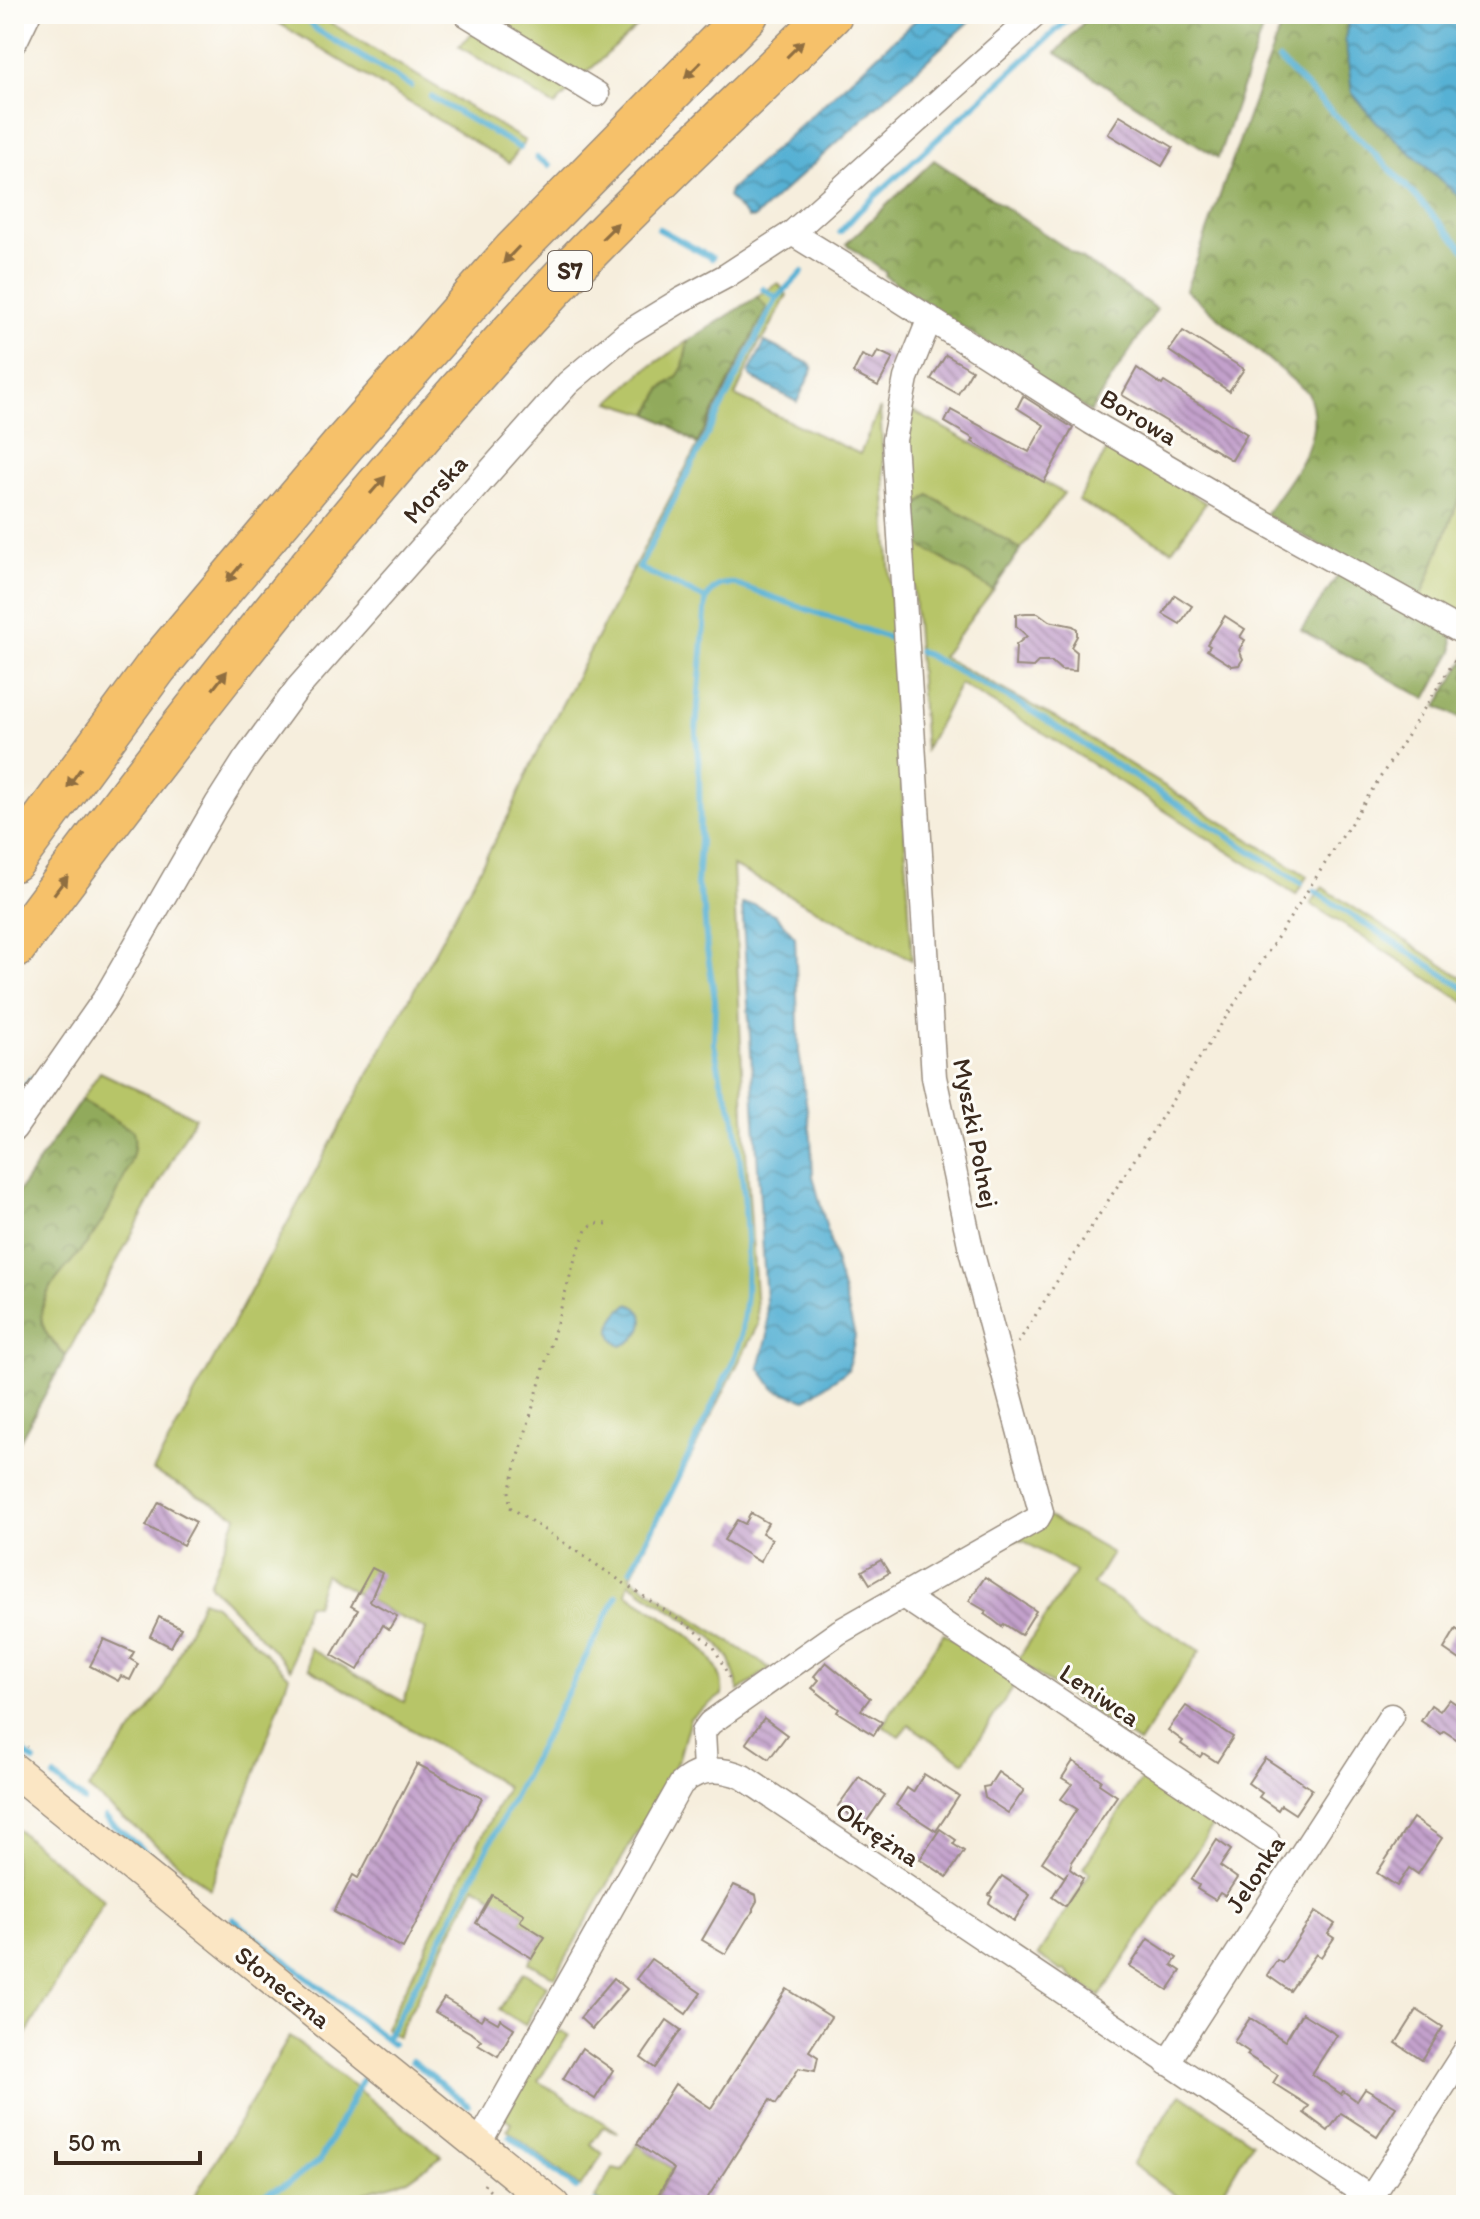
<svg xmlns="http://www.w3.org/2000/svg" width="1480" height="2219" font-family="Itim,sans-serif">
	<defs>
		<pattern id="forest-crowns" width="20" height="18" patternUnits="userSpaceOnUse" patternTransform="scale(2)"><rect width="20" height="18" fill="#91aa5c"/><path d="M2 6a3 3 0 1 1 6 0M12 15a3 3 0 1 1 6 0" fill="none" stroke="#788b4b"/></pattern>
		<pattern id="water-waves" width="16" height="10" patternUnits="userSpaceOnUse" patternTransform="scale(2)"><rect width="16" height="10" fill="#56b1d4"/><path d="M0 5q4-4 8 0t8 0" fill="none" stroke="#4890ab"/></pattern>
		<pattern id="building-back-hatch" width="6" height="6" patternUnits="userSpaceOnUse" patternTransform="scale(2)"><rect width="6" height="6" fill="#c3a1cc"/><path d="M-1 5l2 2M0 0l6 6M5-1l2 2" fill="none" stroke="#a083a5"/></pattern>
	</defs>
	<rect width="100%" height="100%" fill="#fdfcf7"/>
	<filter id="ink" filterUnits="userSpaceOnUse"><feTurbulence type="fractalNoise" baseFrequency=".0125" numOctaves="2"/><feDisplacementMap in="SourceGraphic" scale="16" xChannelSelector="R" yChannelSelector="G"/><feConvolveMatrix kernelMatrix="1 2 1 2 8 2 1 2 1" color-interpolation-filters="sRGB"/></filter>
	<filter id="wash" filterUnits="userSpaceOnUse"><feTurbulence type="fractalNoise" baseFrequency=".006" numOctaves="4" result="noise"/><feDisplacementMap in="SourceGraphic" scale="32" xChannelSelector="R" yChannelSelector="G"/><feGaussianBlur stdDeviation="1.8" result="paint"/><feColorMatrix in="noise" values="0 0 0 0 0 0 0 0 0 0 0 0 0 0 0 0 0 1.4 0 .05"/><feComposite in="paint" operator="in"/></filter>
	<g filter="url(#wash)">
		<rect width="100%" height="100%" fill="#f6eedd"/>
		<g fill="#b7c567" stroke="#797842" stroke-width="2">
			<path d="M281,14H316L525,141L509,163L277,22Z"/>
			<path d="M480,14H651L583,76Z"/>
			<path d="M472,34H483L570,90L555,106L459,46Z"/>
			<path d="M778,283L787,295L765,337L760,341L735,396L860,454L880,408L912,960L733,866L745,1137L758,1324L630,1577L770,1668L739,1691L730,1659L712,1637L629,1583L626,1593C659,1616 727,1649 722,1695L690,1718L679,1758L555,1977L529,1963L545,1937L520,1921L523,1914L475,1886L397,2037L385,2028L507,1787L309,1668V1648L404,1702L426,1629L397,1616L325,1575L315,1605L307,1604L295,1645L291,1669L209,1584L237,1516L153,1471L511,811L533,760L726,391L766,308L757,297Z"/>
			<path d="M688,341L683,367L678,377L662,388L649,414L610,402L642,372Z"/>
			<path d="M909,409L1064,493L1021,549L930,495L909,513L903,427Z"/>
			<path d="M1111,443L1206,503L1172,550L1078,501Z"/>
			<path d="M1466,481V626L1420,600Z"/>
			<path d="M910,539L993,590L942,657L1063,722L1307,876L1296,895L1047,735L960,684L925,750Z"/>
			<path d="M1322,887L1466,980V1003L1311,904Z"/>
			<path d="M100,1072L195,1117L66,1356L43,1331L40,1315L47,1295L59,1273L86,1244L119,1122L81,1100Z"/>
			<path d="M1049,1517L1112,1553L1093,1584L1200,1651L1139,1743L1017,1661L1075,1572L1024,1541L1010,1540Z"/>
			<path d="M202,1600L215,1605L289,1676L252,1783L210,1889L88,1789L162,1692Z"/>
			<path d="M944,1633L1017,1681L964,1762L909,1725L900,1736L882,1726Z"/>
			<path d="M1149,1768L1219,1817L1100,1996L1076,1981L1065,1970L1061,1971L1038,1955L1090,1873L1083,1868Z"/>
			<path d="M14,1827L104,1901L14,2055Z"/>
			<path d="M523,1972L547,1986L525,2025L499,2010Z"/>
			<path d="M562,2031L569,2035L538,2081L618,2132L603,2127L591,2144L603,2154L580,2187L507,2130L511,2122L504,2118L551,2036Z"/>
			<path d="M290,2036L442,2156L408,2180L372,2190L335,2205H189Z"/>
			<path d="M1181,2094L1252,2142L1215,2205H1189L1132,2164Z"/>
			<path d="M637,2144L673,2169L651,2205H603L595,2198L613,2169L622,2171Z"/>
		</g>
		<g fill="url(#forest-crowns)" stroke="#666a3d" stroke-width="2">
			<path d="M1091,14L1267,15L1218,158L1056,53Z"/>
			<path d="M1285,14H1466V481L1420,600L1265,515C1289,479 1328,439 1308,393L1186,290Z"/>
			<path d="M934,160L1157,309L1090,412L885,276L886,273L846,244Z"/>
			<path d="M757,297L767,308L697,444L668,424L649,414L662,388L677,377L683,367L688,341Z"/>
			<path d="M929,495L1021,549L993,590L910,539L909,513Z"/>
			<path d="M1343,568L1452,633L1453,651L1426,699L1301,630Z"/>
			<path d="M1466,658V721L1437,706Z"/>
			<path d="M81,1100L133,1131C137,1146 132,1159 126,1173C116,1198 104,1222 87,1243C57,1282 13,1311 66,1356L14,1451V1198Z"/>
		</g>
		<g fill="url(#water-waves)" stroke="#486e79" stroke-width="2">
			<path d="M922,14H978L754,218H748L728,197L730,190Z"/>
			<path d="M1350,14H1457L1466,19V209L1458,196L1377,122L1352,93L1345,38Z"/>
			<path d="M765,342L810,364L813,368L797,402L751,377L749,373Z"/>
			<path d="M742,904L755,905L776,915L795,937L799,1052L811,1137L813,1176L855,1336L848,1370L805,1400L774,1389L759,1367L768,1335Z"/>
			<path d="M628,1304C654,1311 642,1341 621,1346C602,1333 613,1316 628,1304Z"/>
		</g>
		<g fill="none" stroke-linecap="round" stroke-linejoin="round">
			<g stroke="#56b1d4" stroke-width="6">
				<path d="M302,14L317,30L411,86"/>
				<path d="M1233,14L1246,22"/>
				<path d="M1279,60L1394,173L1466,251"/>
				<path d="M14,68L27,42"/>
				<path d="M431,97L520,148"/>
				<path d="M537,158L549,165"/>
				<path d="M659,229L712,258"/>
				<path d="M840,232L860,210L1074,14"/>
				<path d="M777,298L802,272"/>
				<path d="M706,599L639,568L777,298L763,289"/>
				<path d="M919,651L1017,702L1301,883"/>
				<path d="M1314,891L1466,989"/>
				<path d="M14,1102L31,1079"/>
				<path d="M631,1569L670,1495L733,1362L741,1338L746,1295L747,1241L744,1193L734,1114L721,1080L714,1043L715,999L707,950L704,909L697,885L700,841L699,769L696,732L706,599C714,587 719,583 735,584L889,638"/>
				<path d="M14,1745L34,1761"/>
				<path d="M54,1777L84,1801"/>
				<path d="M105,1818L178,1880"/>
				<path d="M233,1919L392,2044"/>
				<path d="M386,2039L443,1935L617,1596"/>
				<path d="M412,2061L468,2105"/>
				<path d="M510,2136L576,2188"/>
				<path d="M595,2203L598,2205"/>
				<path d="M243,2205L289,2183L320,2160L362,2080"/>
			</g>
		</g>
		<g id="blocks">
			<g fill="url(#building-back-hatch)">
				<path d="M1120,115L1173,147L1162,166L1108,134Z"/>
				<path d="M1183,331L1244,369L1229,391L1169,351Z"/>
				<path d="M878,351L893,358L878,386L853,373L862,355L873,360Z"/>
				<path d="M946,355L972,370L958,394L931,379Z"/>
				<path d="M1137,368L1162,385L1164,382L1247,434L1232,460L1122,395Z"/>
				<path d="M1023,396L1073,428L1044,482L972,442L974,439L945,422L951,410L1029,452L1044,425L1017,408Z"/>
				<path d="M1175,595L1192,606L1180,624L1163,614Z"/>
				<path d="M1026,613H1038L1049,621L1073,626L1077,629V636L1071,647L1077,652L1076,671L1061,670L1052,662H1038L1033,667L1015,666L1016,645L1027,636L1016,626V614Z"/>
				<path d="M1225,616L1245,629L1240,637L1245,640L1239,650L1243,659L1239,665L1232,666L1207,650L1210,646L1207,644Z"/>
				<path d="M159,1502L196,1522L183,1545L146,1526Z"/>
				<path d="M751,1513L768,1523L762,1533L772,1539L760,1562L724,1540L737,1520L745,1524Z"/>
				<path d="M881,1560L889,1573L870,1584L862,1571Z"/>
				<path d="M372,1568L382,1573L370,1601L397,1616L389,1629L383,1625L358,1670L332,1655L358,1610L351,1606Z"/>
				<path d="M985,1577L1036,1611L1021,1635L1004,1624L1002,1627L993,1620L984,1614L986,1611L969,1601Z"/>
				<path d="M159,1617L181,1628L171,1647L150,1636Z"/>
				<path d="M1456,1629L1466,1636V1664L1444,1649Z"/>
				<path d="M104,1639L134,1652L130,1659L138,1664L130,1680L121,1676L118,1681L90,1666Z"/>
				<path d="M826,1662L870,1698L861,1710L882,1722L874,1735L837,1712L839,1709L812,1688L819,1680L814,1676Z"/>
				<path d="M1449,1699L1459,1706L1466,1705V1734L1461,1742L1444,1731L1441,1734L1421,1721L1431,1705L1440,1711Z"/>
				<path d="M1186,1706L1233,1737L1217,1762L1203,1753L1200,1757L1181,1744L1183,1741L1168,1730Z"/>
				<path d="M764,1718L787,1735L769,1759L746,1743Z"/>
				<path d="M1265,1758L1312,1789L1295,1814L1281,1805L1278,1810L1259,1797L1262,1793L1248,1783Z"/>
				<path d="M1073,1761L1101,1780L1099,1784L1117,1796L1072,1862L1070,1869L1083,1879L1065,1906L1052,1897L1068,1872L1064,1877L1042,1862L1077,1809L1061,1799L1072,1784L1062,1778Z"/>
				<path d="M417,1764L482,1798L403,1948L334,1912L353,1875L358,1878Z"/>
				<path d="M998,1772L1024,1790L1008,1813L985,1798L983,1787L989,1786Z"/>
				<path d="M924,1774L959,1796L936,1831L896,1805L907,1788L913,1792Z"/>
				<path d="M859,1777L885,1795L864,1825L838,1806Z"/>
				<path d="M1413,1818L1442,1838L1418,1874L1409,1868L1397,1886L1377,1873Z"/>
				<path d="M940,1829L956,1840L953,1844L964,1851L947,1877L920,1859Z"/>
				<path d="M1217,1840L1231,1850L1220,1866L1237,1878L1225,1896L1220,1893L1215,1900L1197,1889L1199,1885L1191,1880Z"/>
				<path d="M1002,1876L1030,1895L1014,1921L989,1903L992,1897L989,1895Z"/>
				<path d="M734,1885L756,1895L757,1901L753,1908L754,1911L747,1919L726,1954L702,1940Z"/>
				<path d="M492,1895L524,1914L520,1921L545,1937L532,1958L476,1923Z"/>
				<path d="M1316,1911L1335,1924L1328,1934L1334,1938L1321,1957L1316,1954L1290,1991L1267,1975L1277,1960L1282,1963Z"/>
				<path d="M1148,1939L1177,1958L1172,1965L1181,1971L1168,1990L1130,1966Z"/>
				<path d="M651,1959L701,1993L686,2014L636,1979Z"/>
				<path d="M614,1978L627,1989L592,2029L580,2018Z"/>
				<path d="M787,1989L831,2017L809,2051L818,2057L815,2071L799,2068L776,2104L770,2100L703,2205H663L655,2200L674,2169L637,2144L675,2084L711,2108Z"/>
				<path d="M444,1998L481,2020L484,2015L498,2023L500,2019L514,2028L498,2056L478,2044L481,2040L473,2034L435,2012Z"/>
				<path d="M1417,2010L1443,2027L1422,2060L1396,2043Z"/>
				<path d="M1302,2013L1337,2035L1312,2074L1341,2094L1343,2091L1357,2101L1365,2089L1396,2107L1377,2136L1341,2113L1328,2131L1304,2113L1309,2106L1273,2083L1278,2075L1247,2055L1249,2052L1234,2042L1250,2018L1285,2041Z"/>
				<path d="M667,2020L681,2030L655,2068L641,2058Z"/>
				<path d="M582,2048L613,2070L595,2099L563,2079Z"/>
			</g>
		</g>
	</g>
	<g filter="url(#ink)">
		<use href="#blocks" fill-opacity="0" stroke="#988c7e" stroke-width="2"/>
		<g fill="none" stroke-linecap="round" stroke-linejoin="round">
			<g stroke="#988c7e" stroke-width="27">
				<g id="minor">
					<path d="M466,14L597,94"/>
					<path d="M792,233L891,294L1091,422L1242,510L1466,634"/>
					<path d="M14,1129L104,1000L217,804L245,760L297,689L568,383L627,333L681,300L726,276L792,233L1036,14"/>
					<path d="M903,1596L1267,1840"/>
					<path d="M705,1770L703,1732L710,1723L839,1632L1037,1519L1041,1512L972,1254L934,1077L894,440L906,378L930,318"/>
					<path d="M1167,2063L1391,1716"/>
					<path d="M478,2145L681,1784C699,1767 722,1768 743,1777L1381,2205"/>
					<path d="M1371,2198L1466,2050"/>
				</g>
			</g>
			<g stroke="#988c7e" stroke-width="31">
				<path id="tertiary" d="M14,39L26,14"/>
			</g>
			<g stroke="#988c7e" stroke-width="35">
				<path id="secondary" d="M14,1770L553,2205"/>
			</g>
			<g stroke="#988c7e" stroke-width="45">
				<g id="motorway">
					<path d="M14,860L156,667L344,444L514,251L747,14"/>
					<path d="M14,948C188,714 368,484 568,272C653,183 744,100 831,14"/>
				</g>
			</g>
			<g stroke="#988c7e" stroke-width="3" stroke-dasharray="2 6" stroke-linecap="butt">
				<path d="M607,1224L594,1223L586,1230L574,1262L509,1491L510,1507L697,1632L714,1647L731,1681"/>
				<path d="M1018,1343C1163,1112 1314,883 1460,652"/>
				<path d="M14,1737L27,1747"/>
				<path d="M485,2184L484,2186L507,2205"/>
			</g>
			<use href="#minor" stroke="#fff" stroke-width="24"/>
			<use href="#tertiary" stroke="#fff" stroke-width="28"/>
			<use href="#secondary" stroke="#fbe6c4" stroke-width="32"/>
			<use href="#motorway" stroke="#f6c16b" stroke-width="42"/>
		</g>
		<defs><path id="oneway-solid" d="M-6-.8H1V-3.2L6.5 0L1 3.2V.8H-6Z" transform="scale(2)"/></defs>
		<g fill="#8f6e41">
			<use href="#oneway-solid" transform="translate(795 49) rotate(-45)"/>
			<use href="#oneway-solid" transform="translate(693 70) rotate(135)"/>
			<use href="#oneway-solid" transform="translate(610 231) rotate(-45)"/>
			<use href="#oneway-solid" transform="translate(511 255) rotate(133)"/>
			<use href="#oneway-solid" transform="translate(378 485) rotate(-49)"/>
			<use href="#oneway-solid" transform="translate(234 573) rotate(130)"/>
			<use href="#oneway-solid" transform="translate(220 680) rotate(-52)"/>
			<use href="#oneway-solid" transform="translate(74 778) rotate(126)"/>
			<use href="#oneway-solid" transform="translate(61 885) rotate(-53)"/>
		</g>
	</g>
	<g text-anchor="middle" stroke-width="6" stroke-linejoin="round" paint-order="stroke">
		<rect fill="#fdfcf7" stroke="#75695f" stroke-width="2" x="548" y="251" width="44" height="40" rx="6"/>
		<g font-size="24" font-weight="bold" fill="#3b2a1e">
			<text x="570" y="279">S7</text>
		</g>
		<g font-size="26" fill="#3b2a1e" stroke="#fdfcf7">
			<text transform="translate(1139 417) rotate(31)" y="9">Borowa</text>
			<text transform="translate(435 489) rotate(-48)" y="9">Morska</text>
			<text transform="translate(976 1133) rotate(79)" y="9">Myszki Polnej</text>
			<text transform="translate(1100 1695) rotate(34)" y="9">Leniwca</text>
			<text transform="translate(878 1834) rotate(34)" y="9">Okrężna</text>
			<text transform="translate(1255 1874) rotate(-57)" y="9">Jelonka</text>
			<text transform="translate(283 1987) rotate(39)" y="9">Słoneczna</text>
		</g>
	</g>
	<rect width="1480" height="2219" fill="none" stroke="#fdfcf7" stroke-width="48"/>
	<path d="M56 2151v12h144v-12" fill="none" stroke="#3b2a1e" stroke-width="4"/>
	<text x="68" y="2151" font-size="24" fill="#3b2a1e" stroke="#fdfcf7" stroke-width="6" paint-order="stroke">50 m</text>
</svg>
